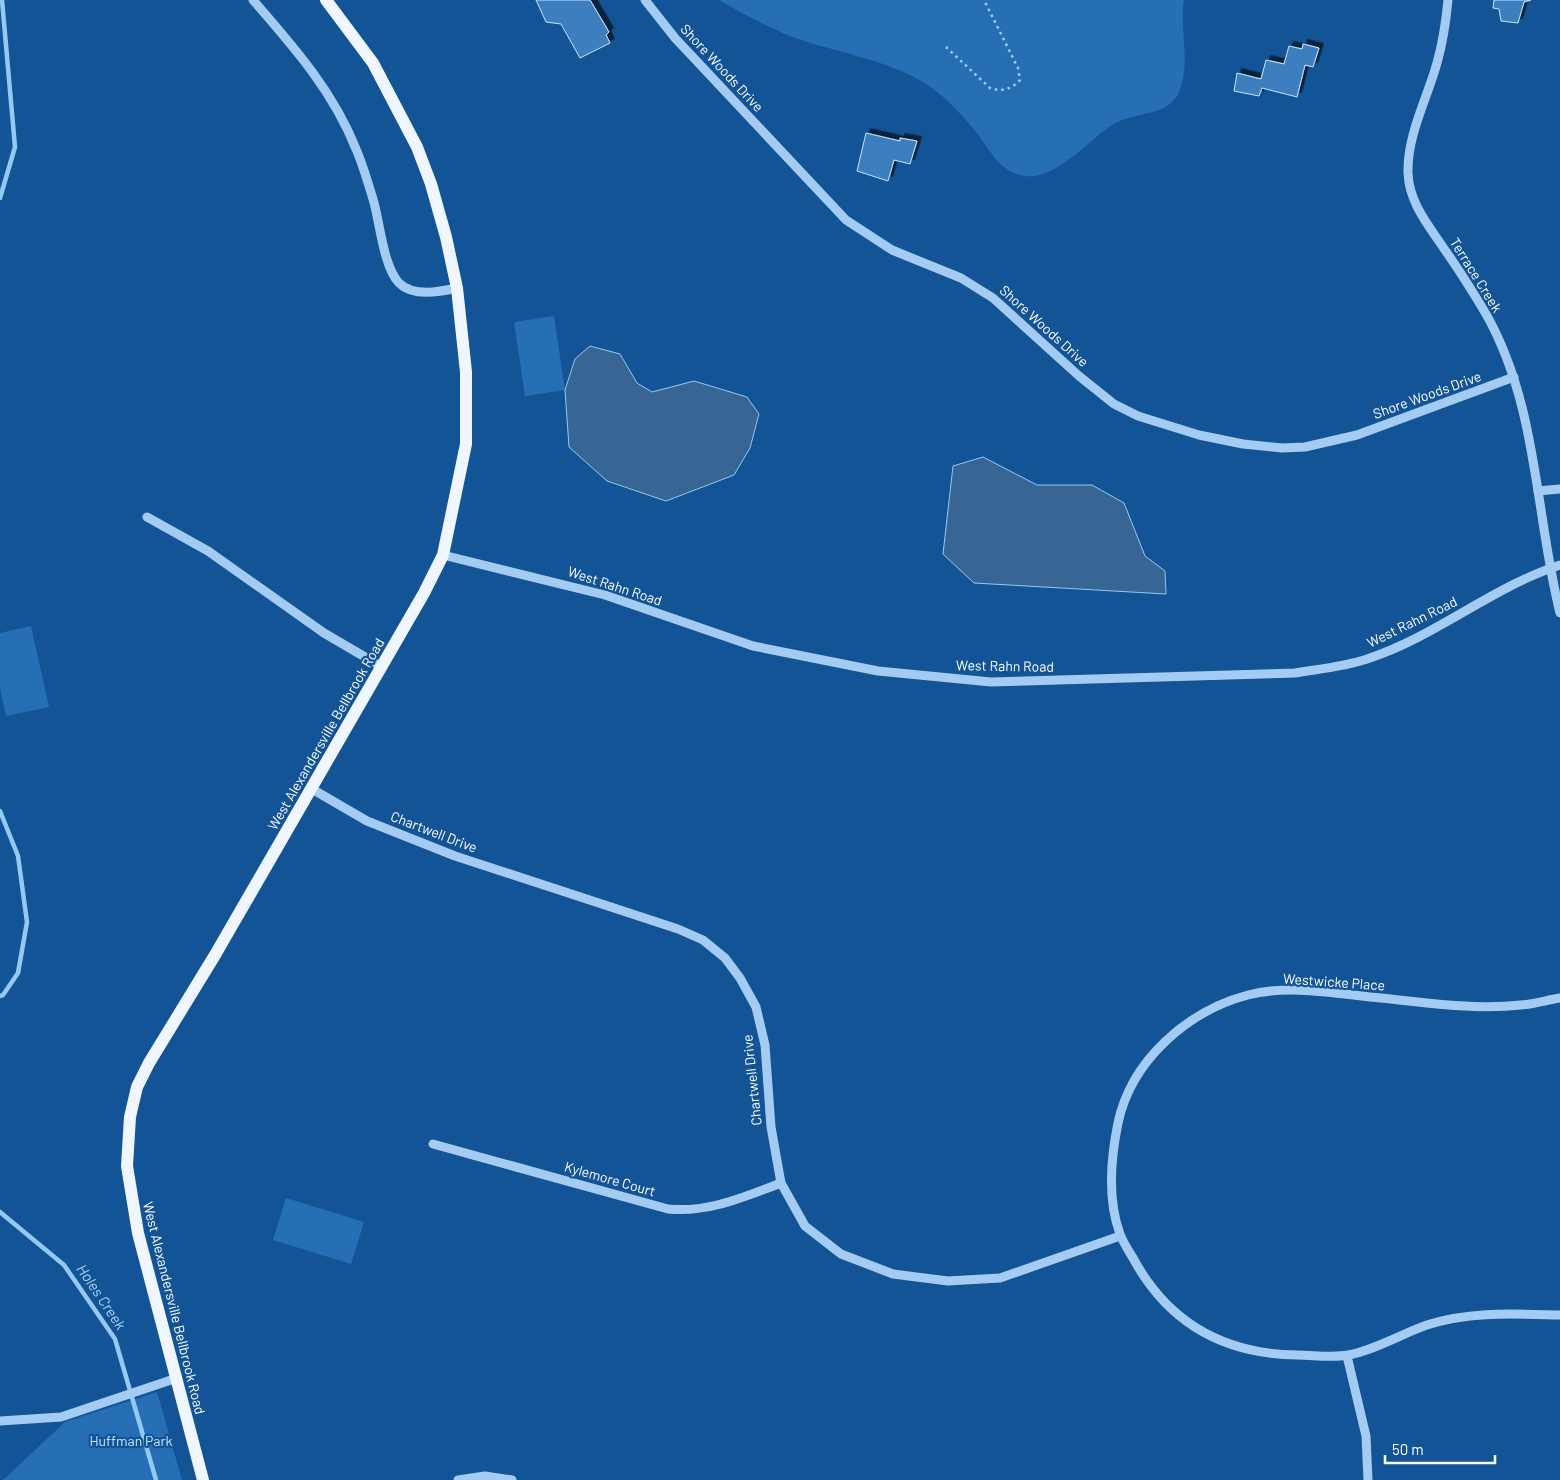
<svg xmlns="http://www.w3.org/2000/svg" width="1560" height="1480" font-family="Barlow,sans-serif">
	<defs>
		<filter id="shadow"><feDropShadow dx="4.5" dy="-4.5" stdDeviation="0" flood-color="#0009"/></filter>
	</defs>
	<rect width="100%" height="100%" fill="#135496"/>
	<g fill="#266fb5">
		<path d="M719,0H1184C1179,29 1192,66 1178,94C1166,118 1133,111 1112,125C1084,143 1046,194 1008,170C995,162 988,148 979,136C960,112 940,90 912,76C874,57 830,51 790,36C765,26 742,13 719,0Z"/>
		<path d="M554,316L565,390L525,396L514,322Z"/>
		<path d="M31,626L49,707L6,716L0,688V633Z"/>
		<path d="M286,1198L364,1222L351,1264L273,1240Z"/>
		<path d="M157,1392L182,1480H3L65,1422Z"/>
	</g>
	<g fill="#376695" stroke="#96c8f6">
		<path d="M590,346L620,354L637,383L652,392L694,381L747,397L759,414L750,448L734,475L666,501L607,481L569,447L565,390L575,359Z"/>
		<path d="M983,457L1037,485H1092L1124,503L1145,556L1165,571L1166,594L974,583L943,554L953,466Z"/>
	</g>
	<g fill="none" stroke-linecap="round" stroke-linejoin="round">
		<g stroke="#96c8f6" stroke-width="4.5">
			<path d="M0,198L15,147L2,0"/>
			<path d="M0,811L18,856L27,922L18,973L3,995L0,996"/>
			<path d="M0,1212L64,1265L115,1339L156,1480"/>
		</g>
	</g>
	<g fill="#3c7ebe" stroke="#cbe5fd" filter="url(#shadow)">
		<path d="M536,0H590L609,32L606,35L610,43L580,58L561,24L546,22Z"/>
		<path d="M1494,0H1531L1524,2L1518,23L1501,21L1499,9L1493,8Z"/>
		<path d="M1303,44L1319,48L1313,67L1305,65L1297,97L1262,88L1259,96L1234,91L1237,73L1261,79L1266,60L1284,64L1289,46L1302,49Z"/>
		<path d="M866,133L900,141V138L917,141L910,164L894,160L888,181L857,171Z"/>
	</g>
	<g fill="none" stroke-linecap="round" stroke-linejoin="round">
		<path stroke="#a4ccf3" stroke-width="2.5" stroke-dasharray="2.5 4" stroke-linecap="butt" d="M946,47L990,88C1001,92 1012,89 1020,80L1018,68L984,0"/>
		<g stroke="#a4ccf3" stroke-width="9">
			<path d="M253,0C293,46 333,91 356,149C363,165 368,183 373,199C380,222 383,266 399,283C413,297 439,292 457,288"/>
			<path d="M645,0L675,38L846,220L892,250L961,278L993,298L1079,376L1114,404L1138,416L1199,435L1243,444L1282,448L1305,447L1357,435L1514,377"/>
			<path d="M1448,0C1446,21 1443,42 1437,63C1427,99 1407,135 1408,173C1409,203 1429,226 1445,250C1459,270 1473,292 1486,314C1538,406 1535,513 1560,613"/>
			<path d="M1538,491L1560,489"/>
			<path d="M147,517L208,551L324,633L382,667"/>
			<path d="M443,555L605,595L753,646L878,671L991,682L1295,673C1319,669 1343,667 1367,659C1435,637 1492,587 1560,565"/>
			<path d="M312,789L367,821L455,856L678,929L703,940L725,958L740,978L756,1007L765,1045L771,1127L781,1183L805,1226L841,1254L893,1274L948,1281L1000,1278L1120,1236"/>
			<path d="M1560,998C1547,1000 1534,1004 1521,1005C1476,1010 1427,1003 1381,998C1338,994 1290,984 1248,995C1187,1011 1131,1061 1118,1123C1111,1157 1107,1199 1120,1234C1123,1242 1128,1250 1133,1258C1168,1323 1224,1354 1297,1355C1313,1355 1333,1358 1348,1355C1375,1350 1401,1334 1427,1325C1470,1311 1515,1314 1560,1315"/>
			<path d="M433,1144L668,1209C708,1213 744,1197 781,1183"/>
			<path d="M1347,1356L1366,1436L1368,1480"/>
			<path d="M0,1421L61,1417L177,1378"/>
			<path d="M458,1480L485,1476L512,1480"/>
		</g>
		<path stroke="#eff6ff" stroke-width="12" d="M203,1480L138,1233L127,1166L130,1117L137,1087L149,1063L215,955L424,593L443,555L466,444V372L457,288L446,237L431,184L417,147L373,63L326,0"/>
	</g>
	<g text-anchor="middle" stroke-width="4.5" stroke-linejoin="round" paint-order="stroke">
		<g font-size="14" fill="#fff" stroke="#135496">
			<text transform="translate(722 68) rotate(47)" y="5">Shore Woods Drive</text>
			<text transform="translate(1476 275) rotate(58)" y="5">Terrace Creek</text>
			<text transform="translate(1044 326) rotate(42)" y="5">Shore Woods Drive</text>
			<text transform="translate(1427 395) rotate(-20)" y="5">Shore Woods Drive</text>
			<text transform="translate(615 586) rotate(18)" y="5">West Rahn Road</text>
			<text transform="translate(1412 622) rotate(-26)" y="5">West Rahn Road</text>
			<text transform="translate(1005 666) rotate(1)" y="5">West Rahn Road</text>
			<text transform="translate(326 734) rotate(-60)" y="5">West Alexandersville Bellbrook Road</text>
			<text transform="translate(434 832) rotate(21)" y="5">Chartwell Drive</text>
			<text transform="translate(1334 982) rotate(4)" y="5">Westwicke Place</text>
			<text transform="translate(752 1080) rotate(-96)" y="5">Chartwell Drive</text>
			<text transform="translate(610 1179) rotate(16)" y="5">Kylemore Court</text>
			<text transform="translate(174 1308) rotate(76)" y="5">West Alexandersville Bellbrook Road</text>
		</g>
		<g font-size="14" fill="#cbe5fd" stroke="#135496">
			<text x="131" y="1446">Huffman Park</text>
		</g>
		<g font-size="15" font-style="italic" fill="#b0d6f9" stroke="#135496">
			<text transform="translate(101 1297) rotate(56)" y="5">Holes Creek</text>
		</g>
	</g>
	<path d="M1385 1455v8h110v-8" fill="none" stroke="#ffffff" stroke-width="2.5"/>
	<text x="1392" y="1455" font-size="15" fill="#ffffff" stroke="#135496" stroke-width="4" paint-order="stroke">50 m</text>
</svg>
